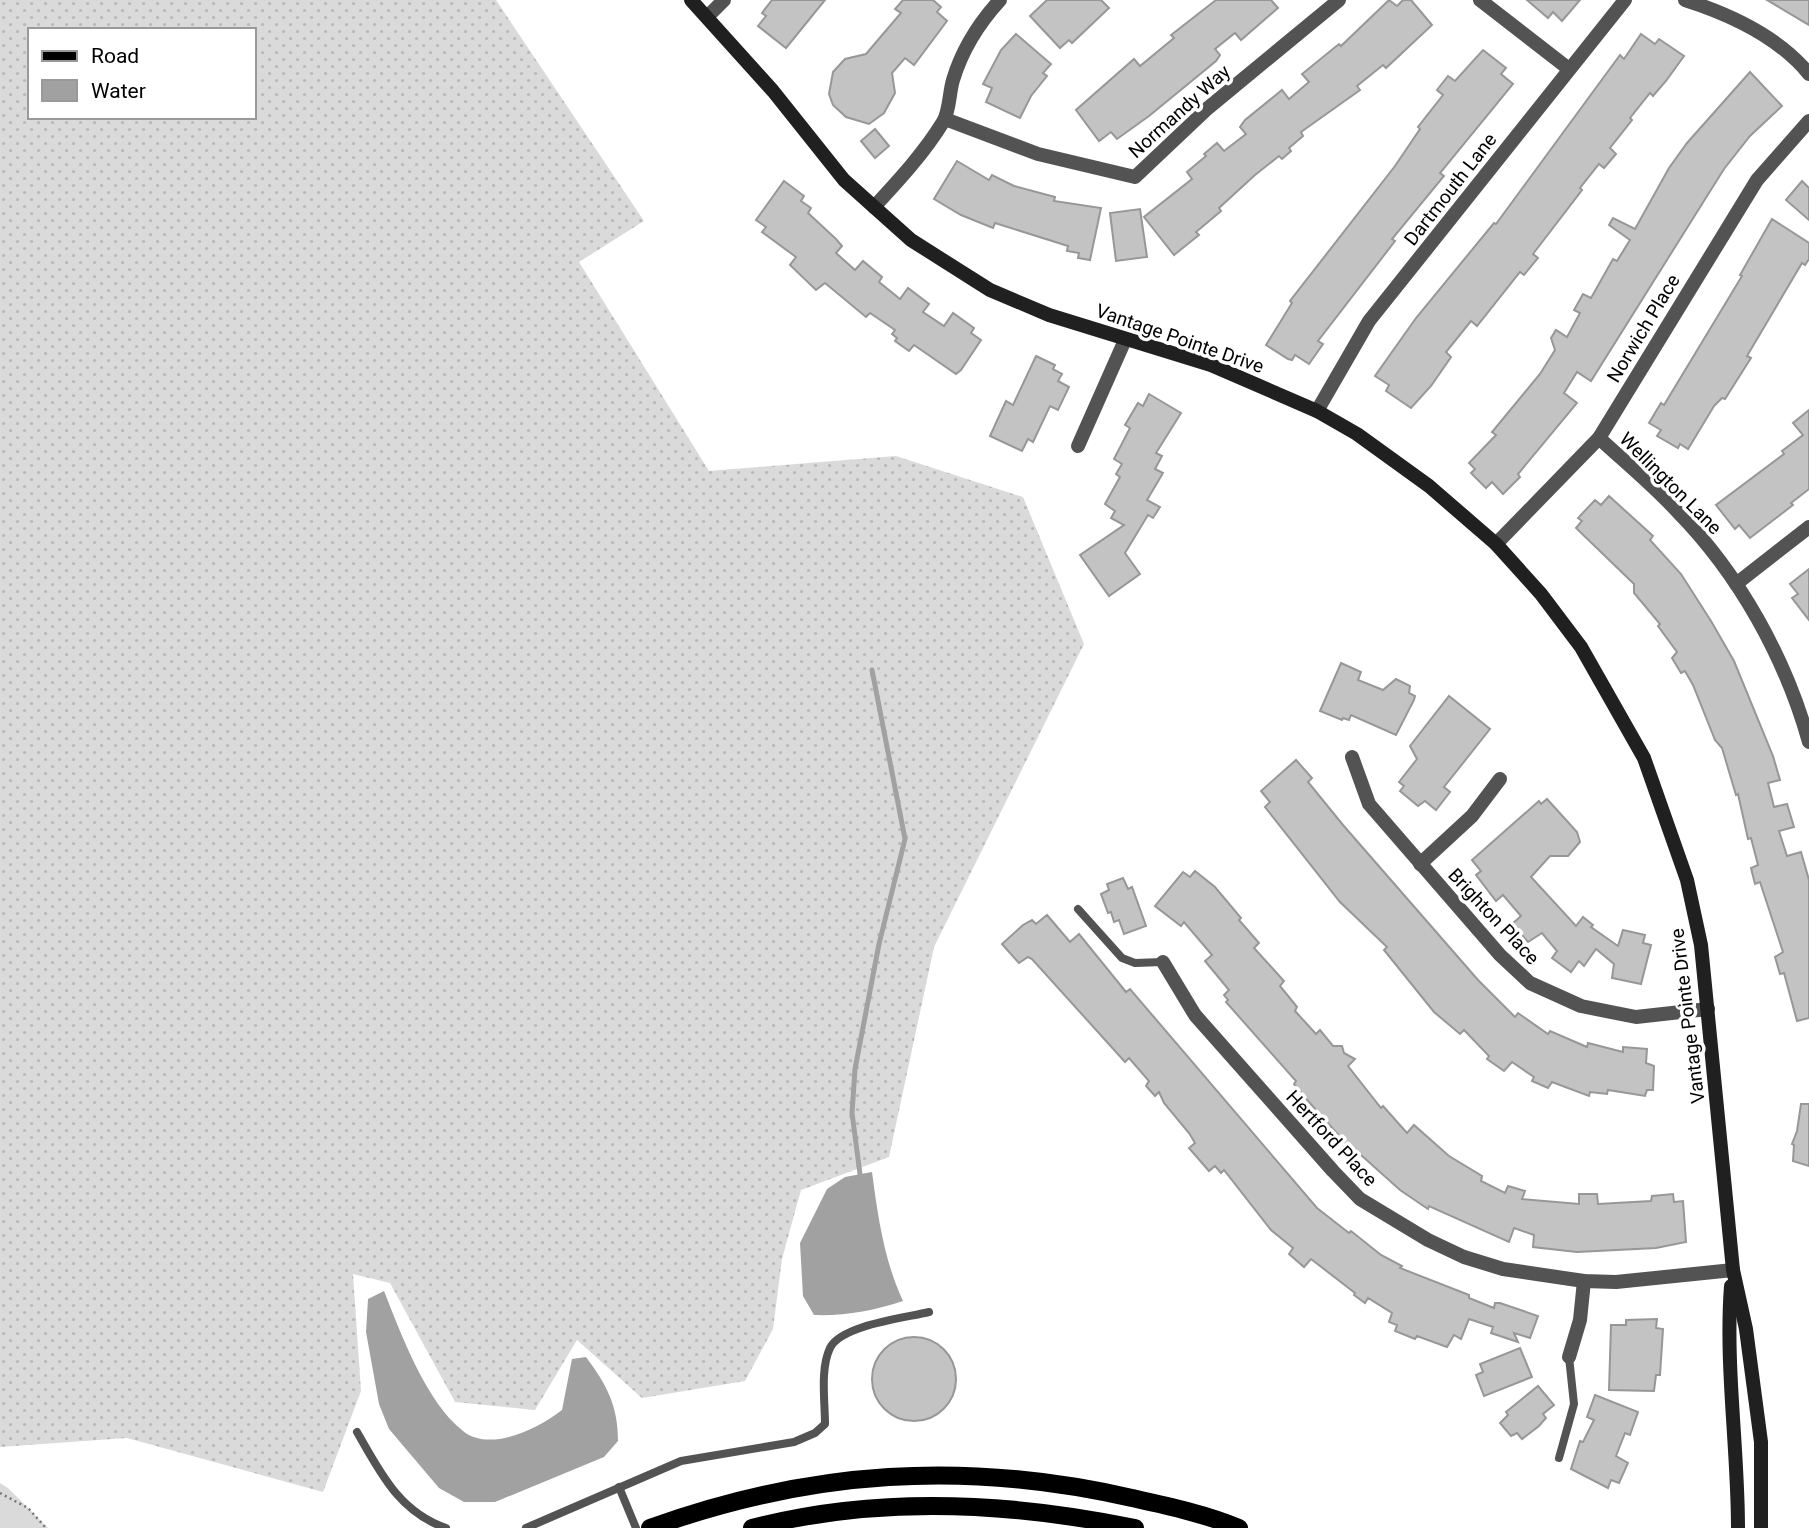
<svg xmlns="http://www.w3.org/2000/svg" width="1809" height="1528" font-family="Roboto,sans-serif">
	<defs>
		<pattern id="grass-dots" width="8" height="8" patternUnits="userSpaceOnUse" patternTransform="scale(1.75)"><rect width="8" height="8" fill="#dadada"/><path d="M2 2h.1M6 6h.1" fill="none" stroke="#b9b9b9" stroke-width="1.8" stroke-linecap="round"/></pattern>
	</defs>
	<rect width="100%" height="100%" fill="#fff"/>
	<path fill="url(#grass-dots)" fill-rule="evenodd" d="M0,0H496L644,221L579,262L709,471L896,456L1023,497L1084,644L934,947L889,1157L801,1190L782,1259L773,1329L745,1381L642,1398L577,1340L535,1410L455,1402L390,1283L353,1274L361,1391L323,1492L127,1438L0,1447ZM30,30H254V117H30Z"/>
	<path fill="#dadada" d="M0,1483L8,1488L48,1528H0Z"/>
	<g fill="#a1a1a1">
		<path d="M872,1172C878,1217 884,1260 903,1301C873,1311 845,1316 814,1315L803,1296L800,1243L827,1189L845,1177Z"/>
		<path d="M384,1291C401,1334 426,1402 463,1431C490,1453 539,1428 562,1410L572,1359L586,1357C607,1385 618,1406 618,1441L604,1457L495,1502H464L439,1488L389,1429L379,1404L366,1332L368,1299Z"/>
	</g>
	<g fill="none" stroke-linecap="round" stroke-linejoin="round">
		<path stroke="#a1a1a1" stroke-width="5" d="M860,1174L852,1113L855,1069L879,944L905,839L872,670"/>
	</g>
	<g fill="#c3c3c3" stroke="#979797" stroke-width="2">
		<path d="M772,0H825L786,48L758,26L766,16L762,13Z"/>
		<path d="M903,0H933L941,7L937,12L947,21L914,65L905,58L892,73L895,93L884,113L869,124L846,117L833,105L829,94L833,72L845,59L866,54L901,13L895,9Z"/>
		<path d="M1047,0H1101L1109,8L1072,43L1069,40L1060,48L1030,16Z"/>
		<path d="M1216,0H1271L1278,8L1241,40L1235,33L1215,49L1220,55L1216,61L1149,116L1117,139L1111,132L1099,141L1076,110L1134,59L1140,66L1174,38L1171,35Z"/>
		<path d="M1389,0L1397,6L1403,0H1411L1432,25L1386,68L1383,65L1357,86L1360,90L1301,132L1303,136L1289,148L1291,151L1282,159L1279,156L1255,175L1219,208L1221,211L1196,232L1199,235L1174,255L1144,217L1192,179L1187,172L1206,156L1204,154L1217,143L1224,151L1246,134L1240,127L1245,120L1282,90L1289,99L1309,82L1302,74L1339,44L1341,46Z"/>
		<path d="M1527,0H1580L1562,21L1553,12L1548,18Z"/>
		<path d="M1767,0H1809V25Z"/>
		<path d="M1016,34L1051,64L1043,73L1047,76L1031,96L1020,118L986,102L992,88L983,84L1001,50Z"/>
		<path d="M1641,34L1655,44L1659,39L1684,56L1666,81L1653,96L1650,93L1630,118L1632,120L1610,148L1616,154L1604,168L1599,164L1580,188L1582,190L1533,254L1538,258L1524,275L1520,272L1477,326L1471,321L1446,352L1451,357L1431,386L1411,408L1386,391L1389,385L1375,376L1416,318L1494,223L1496,224L1620,55L1624,59Z"/>
		<path d="M1483,50L1506,68L1501,74L1513,84L1440,173L1444,176L1392,239L1395,241L1318,341L1323,344L1309,364L1295,355L1292,360L1288,359L1266,345L1292,303L1290,301L1395,166L1420,129L1418,127L1443,95L1437,90L1448,76L1455,81Z"/>
		<path d="M1750,72L1782,106L1750,136L1724,169L1591,381L1577,372L1564,393L1577,403L1518,474L1520,477L1503,494L1492,482L1486,488L1471,473L1475,469L1469,463L1496,435L1492,432L1540,374L1555,350L1551,338L1556,330L1567,337L1580,313L1574,310L1583,294L1591,298L1613,259L1617,261L1630,240L1609,225L1613,218L1635,229L1669,168L1687,143Z"/>
		<path d="M875,129L889,146L875,158L861,141Z"/>
		<path d="M957,161L989,180L992,175L1014,186L1055,197L1054,201L1101,208L1090,260L1078,258L1079,253L1067,251L1068,246L995,223L993,228L961,215L934,199Z"/>
		<path d="M784,181L804,196L801,201L811,208L808,213L836,239L842,246L836,253L855,270L863,261L882,277L879,282L900,299L908,288L929,304L923,312L944,326L953,313L974,328L971,333L981,340L961,370L956,374L914,345L909,351L895,341L897,338L892,334L895,330L870,313L866,317L825,283L816,290L790,265L796,257L762,232L766,227L756,220Z"/>
		<path d="M1802,181L1809,188V220L1786,200Z"/>
		<path d="M1140,209L1147,257L1116,261L1110,213Z"/>
		<path d="M1772,219L1809,243V259L1805,265L1802,263L1747,356L1751,358L1725,399L1722,398L1714,406L1688,449L1680,444L1678,448L1657,436L1661,430L1649,423L1661,403L1664,405L1742,276L1740,275Z"/>
		<path d="M1036,356L1055,365L1053,369L1062,374L1058,381L1069,387L1058,410L1050,406L1033,442L1028,439L1022,451L990,436L1006,401L1013,405Z"/>
		<path d="M1149,394L1181,413L1156,453L1162,456L1155,469L1163,473L1147,500L1160,507L1153,518L1148,515L1125,553L1140,574L1109,596L1080,555L1124,525L1111,518L1115,511L1105,504L1120,477L1116,474L1122,464L1114,459L1130,428L1125,425L1138,403L1143,406Z"/>
		<path d="M1809,410V489L1791,503L1793,505L1750,538L1739,525L1735,529L1716,505L1784,454L1782,451L1803,435L1793,423Z"/>
		<path d="M1609,496L1653,536L1650,540L1681,574L1711,621L1734,661L1773,756L1780,780L1768,783L1774,807L1787,804L1794,827L1779,831L1787,856L1801,852L1809,880V1018L1797,1021L1784,973L1780,974L1775,957L1783,952L1760,882L1755,884L1751,868L1758,865L1751,838L1748,839L1738,794L1736,795L1722,748L1715,740L1693,685L1685,671L1681,673L1672,658L1677,652L1658,626L1660,624L1634,593V584L1576,528L1582,521L1578,518L1595,500L1601,505Z"/>
		<path d="M1809,569V620L1792,598L1798,594L1790,584Z"/>
		<path d="M1341,663L1361,672L1358,680L1383,690L1396,679L1410,686L1409,693L1415,696L1414,700L1396,735L1351,715L1349,720L1343,718L1342,720L1320,711Z"/>
		<path d="M1449,696L1490,729L1444,787L1450,792L1436,810L1425,801L1418,806L1400,791L1404,786L1399,782L1417,759L1410,746Z"/>
		<path d="M1296,760L1312,778L1308,782L1343,825L1478,980L1515,1017L1518,1013L1548,1034L1550,1031L1587,1047L1588,1043L1623,1052V1047L1647,1049L1646,1063L1654,1066L1653,1090H1647L1645,1096L1608,1090L1607,1094L1590,1092L1589,1096L1552,1082L1548,1088L1532,1081L1534,1077L1512,1062L1504,1071L1487,1059L1489,1056L1464,1030L1460,1034L1434,1012L1384,950L1387,947L1340,902L1265,807L1270,802L1261,791Z"/>
		<path d="M1547,799L1577,832L1580,842L1568,856H1550L1531,877L1576,926L1583,917L1593,925L1591,927L1618,946L1623,930L1645,935L1643,943L1651,945L1641,984L1612,978L1614,964L1596,949L1584,966L1579,961L1571,972L1552,958L1557,951L1542,933L1528,942L1512,924L1521,916L1503,895L1496,901L1476,875L1481,871L1472,860L1539,801L1541,804Z"/>
		<path d="M1195,871L1215,887L1241,918L1239,920L1259,943L1254,948L1284,981L1280,986L1297,1007L1295,1011L1316,1034L1320,1030L1333,1046H1342L1344,1053L1355,1059L1348,1066L1381,1108L1383,1106L1407,1133L1414,1125L1449,1156L1482,1176L1481,1181L1505,1193L1508,1186L1525,1191L1522,1199L1579,1204V1194H1597L1598,1204L1651,1201L1652,1196L1673,1194L1674,1202L1683,1201L1686,1242L1656,1248L1577,1252L1533,1247L1534,1235L1514,1228L1509,1242L1429,1206L1428,1209L1400,1190L1361,1155L1358,1157L1308,1101L1294,1084L1296,1081L1226,1002L1228,1000L1224,995L1229,990L1205,961L1212,955L1184,922L1181,926L1155,906L1183,872L1190,877Z"/>
		<path d="M1123,878L1128,889L1132,887L1146,926L1124,934L1119,920L1114,922L1111,912L1108,913L1101,894L1109,890L1107,884Z"/>
		<path d="M1047,915L1070,942L1079,934L1126,992L1130,989L1317,1208L1349,1233L1351,1231L1381,1255L1402,1266L1400,1268L1469,1295V1298L1494,1308L1495,1303H1500L1538,1316L1530,1338L1514,1333L1518,1342L1491,1333L1493,1327L1469,1319L1461,1339L1454,1335L1447,1347L1417,1336L1415,1339L1395,1331L1397,1325L1389,1322L1392,1313L1368,1298L1365,1303L1354,1295L1355,1293L1311,1259L1304,1267L1289,1254L1293,1248L1271,1230L1224,1170L1221,1173L1215,1166L1209,1171L1189,1148L1195,1143L1189,1133L1164,1103L1159,1092L1155,1096L1146,1086L1149,1081L1129,1058L1125,1062L1032,959L1028,957L1019,963L1002,944L1023,925L1032,920L1036,924Z"/>
		<path d="M1801,1104H1809V1166L1793,1161L1794,1145L1792,1144L1797,1131Z"/>
		<path d="M1657,1319L1656,1328L1663,1329L1660,1375H1656L1654,1391L1609,1390L1611,1325H1626V1320Z"/>
		<circle cx="914" cy="1379" r="42"/>
		<path d="M1520,1348L1532,1377L1484,1396L1476,1375L1483,1372L1480,1364Z"/>
		<path d="M1538,1386L1554,1405L1543,1414L1546,1418L1539,1426L1522,1439L1517,1433L1511,1436L1500,1423L1508,1415L1506,1412Z"/>
		<path d="M1595,1395L1638,1412L1630,1435L1625,1433L1616,1456L1628,1463L1619,1483L1611,1480L1608,1488L1571,1469L1580,1441L1583,1442L1594,1420L1587,1417Z"/>
	</g>
	<g fill="none" stroke-linecap="round" stroke-linejoin="round">
		<path stroke="#757575" stroke-width="2.5" stroke-dasharray="2 3.5" stroke-linecap="butt" d="M0,1493L28,1508L46,1528"/>
		<g stroke="#535353" stroke-width="8">
			<path d="M1078,909L1122,958L1135,963L1163,962"/>
			<path d="M357,1432C380,1472 399,1512 446,1528"/>
			<path d="M1559,1458L1574,1404L1569,1357"/>
			<path d="M619,1487L636,1528"/>
			<path d="M526,1528L681,1461L794,1442L815,1433L825,1424C825,1401 820,1369 830,1348C841,1325 905,1318 929,1312"/>
		</g>
		<g stroke="#535353" stroke-width="14">
			<path d="M1480,0L1569,69"/>
			<path d="M1685,0C1729,14 1779,37 1809,74"/>
			<path d="M707,17L724,0"/>
			<path d="M945,119L1038,154L1135,177L1208,108L1339,0"/>
			<path d="M874,207C899,180 924,153 943,122C950,110 949,93 953,80C962,50 979,23 1000,0"/>
			<path d="M1317,411L1369,321L1625,0"/>
			<path d="M1599,438C1625,462 1653,485 1677,511C1739,574 1785,657 1809,742"/>
			<path d="M1078,446L1125,340"/>
			<path d="M1496,544L1599,438L1757,180L1809,121"/>
			<path d="M1736,584L1809,527"/>
			<path d="M1352,757L1369,804L1500,955L1530,983L1581,1006L1636,1017L1708,1009"/>
			<path d="M1420,864L1472,816L1500,779"/>
			<path d="M1163,962L1195,1015L1333,1171L1360,1199L1428,1240L1464,1257L1503,1269L1584,1281L1616,1282L1733,1270"/>
			<path d="M1569,1357L1580,1320L1584,1281"/>
		</g>
		<g stroke="#202020" stroke-width="14">
			<path d="M691,0L773,91L844,180L911,240L990,290L1049,315L1211,365L1317,411L1357,434L1429,486L1496,544L1541,594L1581,647L1644,758L1687,880L1701,945L1733,1270L1746,1329L1761,1442V1528"/>
			<path d="M1731,1286C1725,1365 1738,1448 1738,1528"/>
		</g>
		<g stroke="#000" stroke-width="18">
			<path d="M650,1528C810,1470 966,1460 1132,1498C1168,1506 1205,1514 1239,1528"/>
			<path d="M752,1528C878,1495 1009,1502 1135,1528"/>
		</g>
	</g>
	<g text-anchor="middle" stroke-width="7" stroke-linejoin="round" paint-order="stroke">
		<g font-size="19" fill="#000" stroke="#fff">
			<text transform="translate(1179 111) rotate(-42)" y="7">Normandy Way</text>
			<text transform="translate(1450 189) rotate(-52)" y="7">Dartmouth Lane</text>
			<text transform="translate(1643 328) rotate(-59)" y="7">Norwich Place</text>
			<text transform="translate(1180 338) rotate(19)" y="7">Vantage Pointe Drive</text>
			<text transform="translate(1671 483) rotate(45)" y="7">Wellington Lane</text>
			<text transform="translate(1494 916) rotate(47)" y="7">Brighton Place</text>
			<text transform="translate(1687 1016) rotate(-97)" y="7">Vantage Pointe Drive</text>
			<text transform="translate(1332 1138) rotate(47)" y="7">Hertford Place</text>
		</g>
	</g>
	<rect x="28" y="28" width="228" height="91" fill="#ffffff" stroke="#999999" stroke-width="2"/>
	<rect x="42" y="51" width="35" height="10" fill="#000000" stroke="#999999" stroke-width="2"/>
	<text x="91" y="63" font-size="21" fill="#000000">Road</text>
	<rect x="42" y="80" width="35" height="21" fill="#a1a1a1" stroke="#999999" stroke-width="2"/>
	<text x="91" y="98" font-size="21" fill="#000000">Water</text>
</svg>
